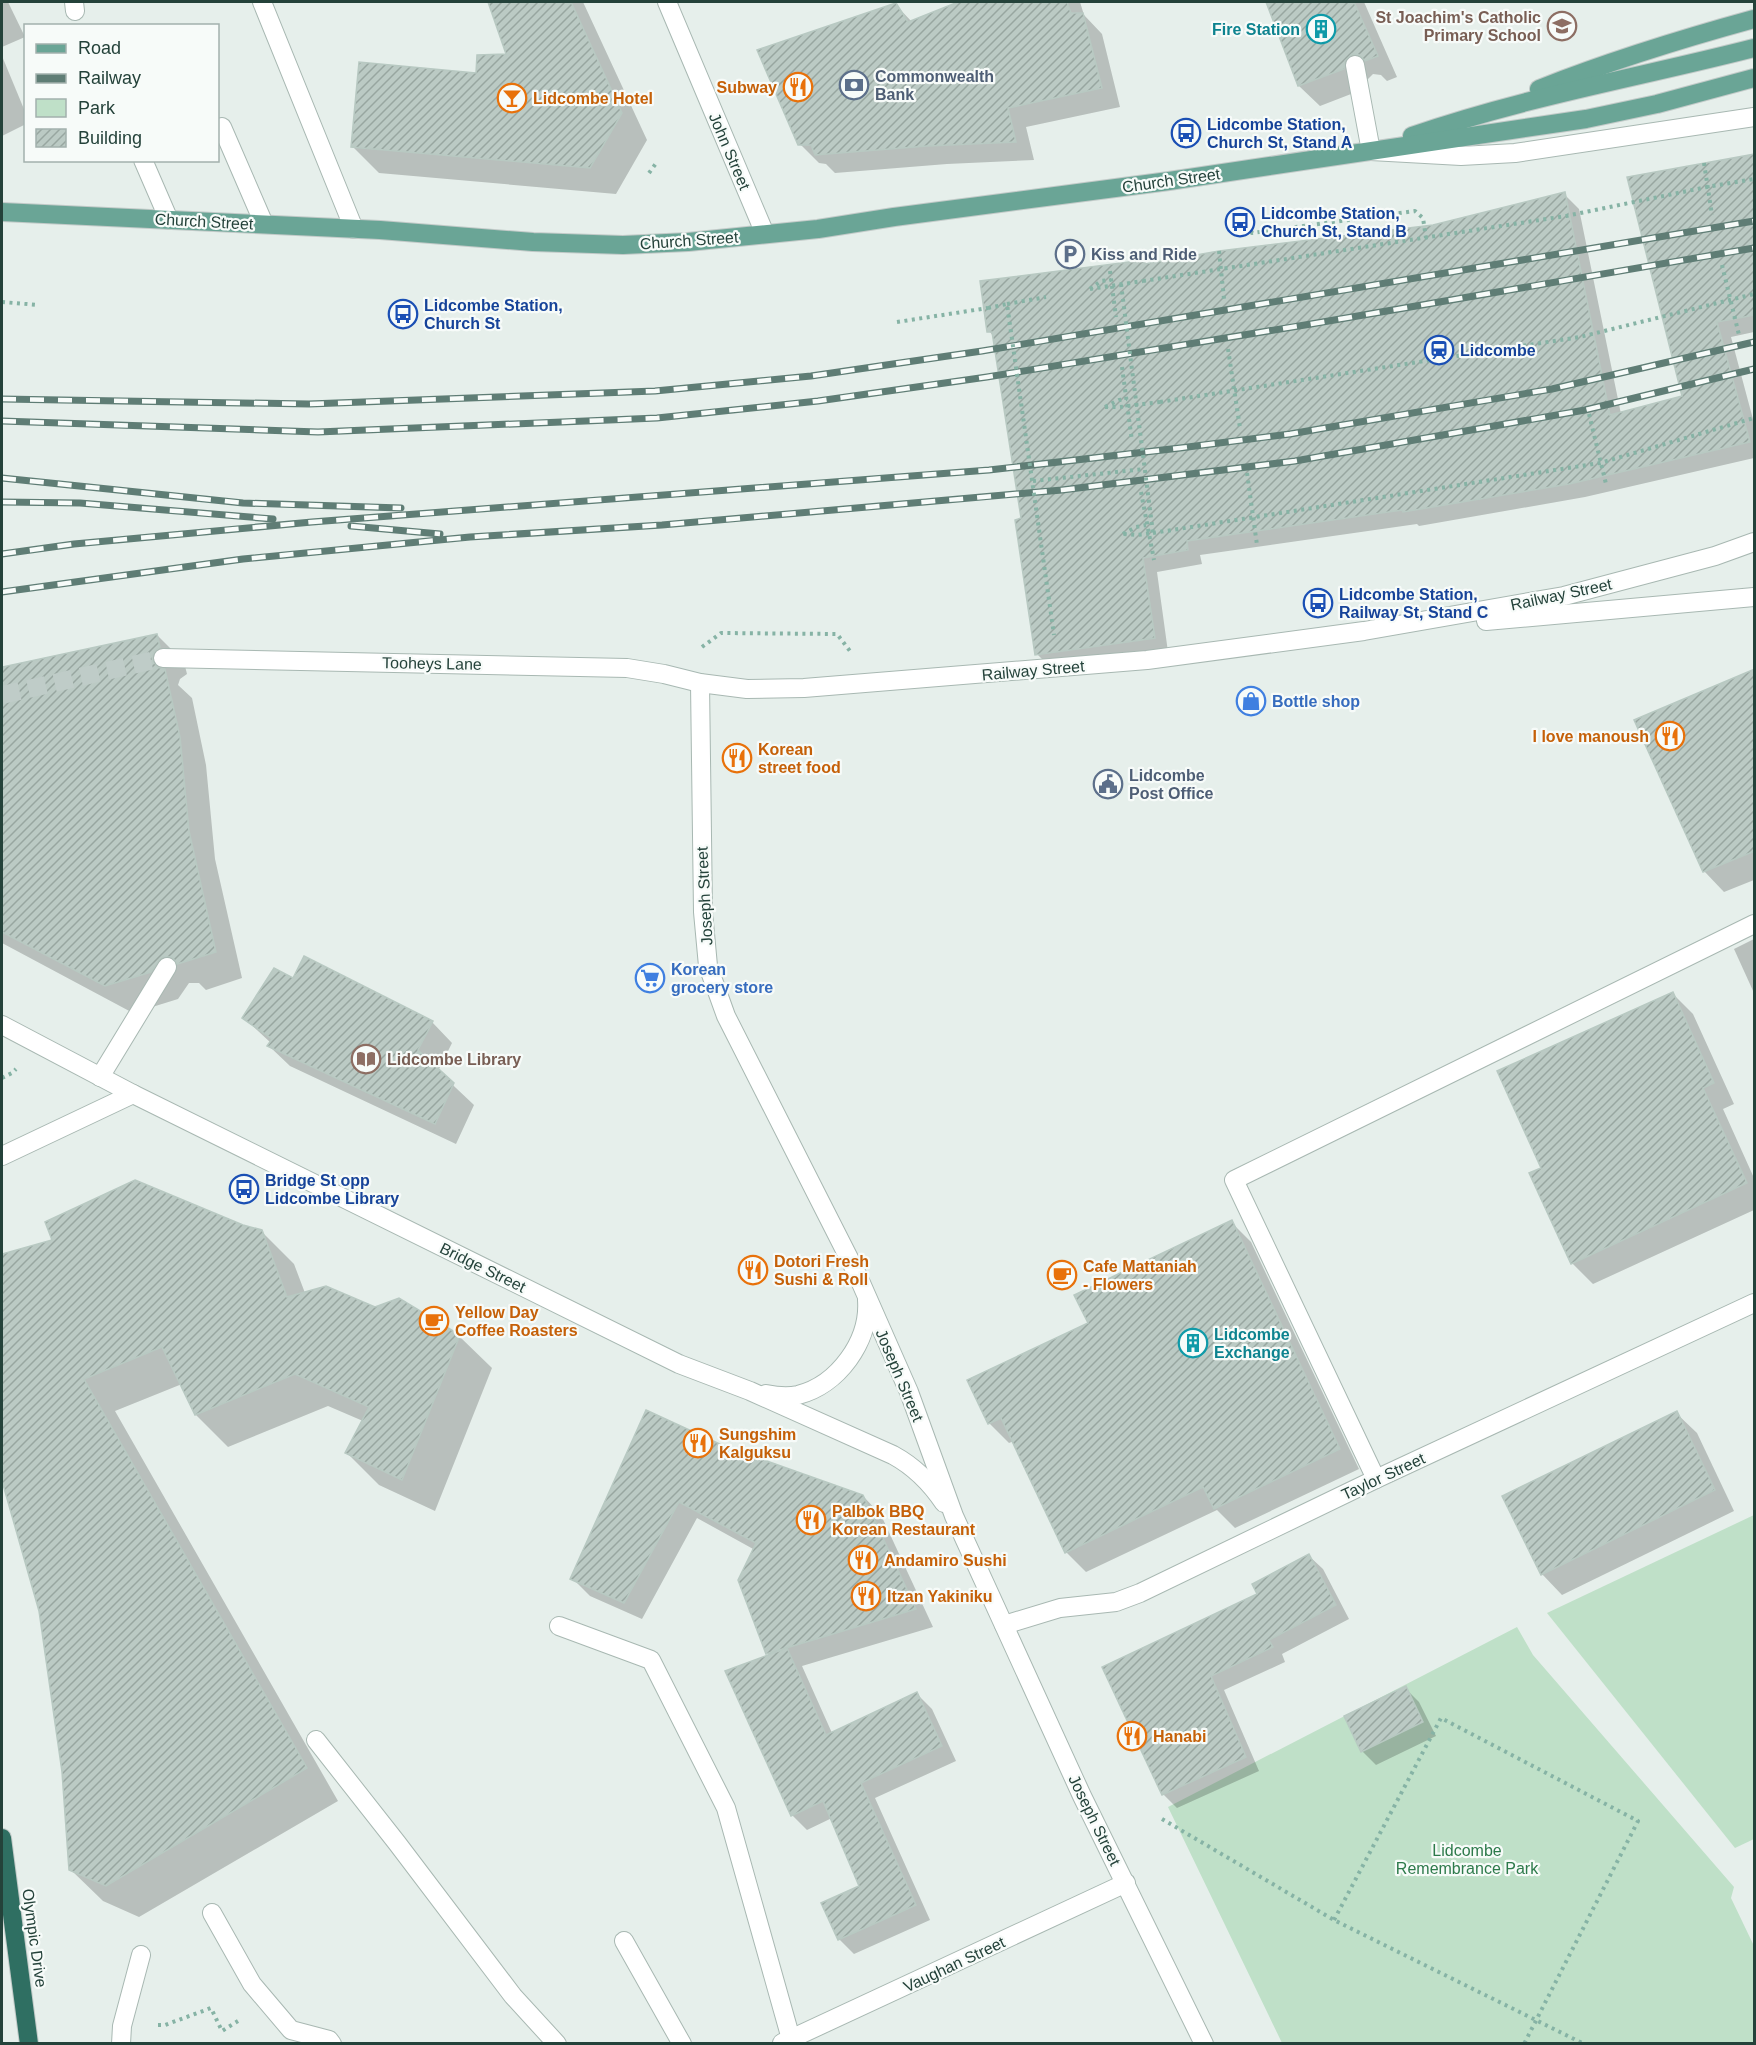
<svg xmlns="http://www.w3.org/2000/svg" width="1756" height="2045" font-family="Helvetica,sans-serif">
	<defs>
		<pattern id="building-hatch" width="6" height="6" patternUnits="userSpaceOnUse" patternTransform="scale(1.5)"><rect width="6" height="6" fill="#bbcac4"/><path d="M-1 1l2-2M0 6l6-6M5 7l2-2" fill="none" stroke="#98a6a0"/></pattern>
	</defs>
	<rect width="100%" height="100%" fill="#e6efeb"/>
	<g fill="#bfe0c8">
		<path d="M1754,1515V1839L1735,1848L1547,1613Z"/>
		<path d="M1517,1627L1533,1655L1734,1887L1731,1898L1754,1946V2043H1282L1168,1807Z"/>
	</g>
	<g fill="#0003">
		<path d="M2,2H8L25,37L2,47Z"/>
		<path d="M490,2H583L647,140L616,194L379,173L353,147L508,55Z"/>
		<path d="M962,2H1080L1084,15L1102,34L1120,107L1026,127L1034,160L947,164L835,173L826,164L819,163L800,144L895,4L912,22Z"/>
		<path d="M1267,2H1364L1397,77L1387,81L1381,75L1373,74L1365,82L1364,89L1320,106L1299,86Z"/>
		<path d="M2,56L26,114V124L2,136Z"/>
		<path d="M1754,155V332L1731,337L1754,423V458L1585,497L1419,526L1417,524L1200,555L1202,564L1157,572L1168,652L1051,668L1037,654L1022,519L994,337L989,331L1144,261L1148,265L1433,227L1564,194L1579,209L1621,414L1684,397Z"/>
		<path d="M157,635L184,662L187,674L180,679L178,685L192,698L206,765L215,859L242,978L206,990L199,983H189L178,999L133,1013L2,943V669Z"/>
		<path d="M1754,675V880L1724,892L1704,871Z"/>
		<path d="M1754,939V993L1734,949Z"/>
		<path d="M293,980L432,1022L452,1043L438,1071L474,1105L456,1144L290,1066L269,1046L271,1043L244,1018Z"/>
		<path d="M1672,993L1693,1014L1734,1104L1723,1109L1754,1178V1210L1593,1284L1572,1263L1543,1169Z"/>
		<path d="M1231,1222L1251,1242L1359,1469L1235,1528L1217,1510L1086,1572L1066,1552L1014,1441L1009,1443L989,1423L1090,1324Z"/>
		<path d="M242,1226L261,1231L294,1264L305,1293L375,1309L459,1336L492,1368L435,1511L379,1485L347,1453L363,1421L328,1406L228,1447L196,1415L182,1384L115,1411L338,1801L139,1917L103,1901L70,1869L63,1772L40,1611L2,1475V1255L54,1241Z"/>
		<path d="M1676,1413L1697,1433L1734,1511L1562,1595L1542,1574Z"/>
		<path d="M723,1447L863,1496L881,1515L933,1627L802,1666L832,1733L917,1694L932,1709L956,1761L875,1798L930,1920L854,1954L839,1939L861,1886L832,1818L807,1830L792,1815L770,1656L767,1653L755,1550L697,1518L642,1619L590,1596L572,1578Z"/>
		<path d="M1309,1556L1323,1569L1349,1619L1282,1654L1285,1662L1224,1690L1259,1771L1177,1808L1163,1794L1104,1668L1259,1595Z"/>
		<path d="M1405,1688L1419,1702L1436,1736L1376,1765L1362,1751Z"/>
	</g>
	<g fill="url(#building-hatch)" stroke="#b8c9c2" stroke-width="1.5">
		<path d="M488,2H571L622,113L590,168L351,147L359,62L476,73L477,55L506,54Z"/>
		<path d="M958,2H1067L1071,13H1083L1102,88L1008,108L1016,142L927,146L815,155L811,145H798L757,50L896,3L908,22Z"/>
		<path d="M1266,2H1354L1378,56L1365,61L1359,55L1352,54L1345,61L1344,69L1298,86Z"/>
		<path d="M1755,154V315L1717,322L1750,442L1569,484L1403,512L1402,510L1187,541L1188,550L1143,558L1155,638L1035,655L1015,520L1021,518L992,332H987L980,281L1144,260L1145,264L1219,251L1433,225L1565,192L1610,415L1682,396L1627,177Z"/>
		<path d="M157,634L160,647L154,652L152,658L157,667L165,669L180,737L189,831L216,952L177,964L172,957H162L151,972L105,986L2,932V667Z"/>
		<path d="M1755,669V851L1703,872L1634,720Z"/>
		<path d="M304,956L433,1021L418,1050L454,1083L435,1124L267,1046L272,1039L242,1018L274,968L293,978Z"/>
		<path d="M1673,992L1714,1083L1703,1088L1747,1183L1571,1264L1529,1173L1541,1168L1497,1071Z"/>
		<path d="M135,1180L243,1225L262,1230L287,1297L326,1286L375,1307L399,1298L460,1335L402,1480L345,1453L369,1407L295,1374L195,1415L162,1347L84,1379L307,1768L106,1886L69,1870L62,1772L39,1611L2,1481V1254L52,1240L45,1222Z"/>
		<path d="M1232,1220L1340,1449L1214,1509L1203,1487L1065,1553L1001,1418L988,1424L967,1380L1088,1323L1074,1295Z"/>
		<path d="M646,1410L724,1446L863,1495L916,1609L766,1654L738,1580L756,1543L679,1502L624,1603L570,1579Z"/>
		<path d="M1677,1411L1715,1490L1541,1575L1502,1496Z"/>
		<path d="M1309,1554L1336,1605L1269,1640L1273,1647L1211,1676L1246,1757L1162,1795L1102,1667L1257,1594L1252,1584Z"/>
		<path d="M787,1648L826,1735L917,1692L942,1746L861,1783L916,1905L838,1940L821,1903L859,1886L823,1801L791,1816L725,1671Z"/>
		<path d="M1406,1686L1423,1722L1361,1752L1344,1716Z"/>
	</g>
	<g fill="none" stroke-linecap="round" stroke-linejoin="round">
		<path stroke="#bfccc8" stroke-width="18" stroke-dasharray="18 9" stroke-linecap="butt" d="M2,695L163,658"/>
		<g stroke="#a8b8b2" stroke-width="20">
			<g id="minor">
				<path d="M74,2L75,11"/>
				<path d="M262,2L354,229"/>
				<path d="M667,2L765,234"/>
				<path d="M1355,65L1371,151L1461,156L1515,153L1754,117"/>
				<path d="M222,127L264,224"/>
				<path d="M143,160L169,220"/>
				<path d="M1486,621L1754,597"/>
				<path d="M163,658L627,668L664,674L700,683L747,689L804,688L1147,660L1364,631L1564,596L1715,556L1754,542"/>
				<path d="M700,683L703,912L708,966L726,1016L857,1274L909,1392L954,1516L1082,1796L1204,2044"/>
				<path d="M2,1025L133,1094L679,1364L750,1391L893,1455C915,1467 930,1482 944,1503"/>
				<path d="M100,1077L167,967"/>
				<path d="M2,1156L133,1094"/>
				<path d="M766,1394C776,1396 788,1397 798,1395C838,1385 870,1341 867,1300"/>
				<path d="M1376,1479L1234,1180L1754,924"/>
				<path d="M1004,1625L1060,1608L1116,1602L1140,1593L1376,1479L1754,1303"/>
				<path d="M559,1626L651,1660L726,1808L791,2039"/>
				<path d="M316,1740L397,1843L513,1996L557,2044"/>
				<path d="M212,1913L252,1984L291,2030L329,2040L332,2044"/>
				<path d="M624,1941L682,2044"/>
				<path d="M782,2043L1126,1883"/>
				<path d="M121,2044L122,2026L141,1955"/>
			</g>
		</g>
		<g stroke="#c2cac8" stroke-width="20">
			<g id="major">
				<path d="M1539,89C1610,61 1681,39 1754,19"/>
				<path d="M1412,136C1524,97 1641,77 1754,48"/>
				<path d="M2,212L380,230L533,242L623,245L688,242L818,229L894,217L1169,181L1586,119L1657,104L1754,78"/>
			</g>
		</g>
		<g stroke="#c2cac8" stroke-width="20">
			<path id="highway" d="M2,1838L29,2044"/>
		</g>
		<g stroke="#86b3a5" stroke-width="4" stroke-dasharray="3 4.5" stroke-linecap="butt">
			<path d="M1704,163L1712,215"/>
			<path d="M649,173L657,162"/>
			<path d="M1249,224L1252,233L1415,211L1423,218L1426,238"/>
			<path d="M1219,251L1224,299"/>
			<path d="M1722,265L1739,335"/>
			<path d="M1110,271L1116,317"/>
			<path d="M1143,281L1566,216L1707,187L1754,179"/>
			<path d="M1090,289L1101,281L1111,280"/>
			<path d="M2,302L38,305"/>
			<path d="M1007,304L1046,297"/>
			<path d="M897,322L988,308"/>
			<path d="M1228,349L1240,428"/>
			<path d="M1122,367L1132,441"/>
			<path d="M1160,402L1580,337L1754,294"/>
			<path d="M1105,407L1119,400L1127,399"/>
			<path d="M1589,414L1606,484"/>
			<path d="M1247,473L1257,545"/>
			<path d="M1033,481L1144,469"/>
			<path d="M1141,492L1154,560"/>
			<path d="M1153,533L1600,463L1754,418"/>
			<path d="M1123,534L1136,527L1146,525"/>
			<path d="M702,647L721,633L837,634L850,651"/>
			<path d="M2,1078L12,1073L16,1069"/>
			<path d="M1162,1819L1334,1920L1584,2044"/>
			<path d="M1334,1920L1441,1718L1638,1821L1524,2044"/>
			<path d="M158,2025H165L211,2008L222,2031L238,2021"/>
		</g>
		<use href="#minor" stroke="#fff" stroke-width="18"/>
		<use href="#major" stroke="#6aa596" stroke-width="18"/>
		<use href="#highway" stroke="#2f6f62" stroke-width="18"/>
		<g stroke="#5f7d75" stroke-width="7">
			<g id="rail">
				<path d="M2,399L309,404L655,391L811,376L982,351L1754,221"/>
				<path d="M2,421L318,432L657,418L818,401L987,377L1311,324L1754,248"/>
				<path d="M2,478L243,503L401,508"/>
				<path d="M2,502L80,503L273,519"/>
				<path d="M351,526L440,534"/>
				<path d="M2,554L74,544L312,522L989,470L1180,448L1290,434L1552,389L1754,342"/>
				<path d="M2,592L243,559L470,537L662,525L1062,490L1295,461L1585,410L1754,369"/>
			</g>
		</g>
		<use href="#rail" stroke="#f7fbf9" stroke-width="4.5" stroke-dasharray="14" stroke-linecap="butt"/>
		<g stroke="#86b3a5" stroke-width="4" stroke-dasharray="3 4.5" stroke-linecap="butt">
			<path d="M1121,284L1153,533L1137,535L1123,534"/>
			<path d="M1090,289L1143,281"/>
			<path d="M988,308L1007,304L1054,635"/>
			<path d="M1105,407H1120L1160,402"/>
		</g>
	</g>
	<defs>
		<g id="school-ring" transform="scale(1.5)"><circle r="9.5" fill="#f7fbf9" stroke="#8d6e63" stroke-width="1.5"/><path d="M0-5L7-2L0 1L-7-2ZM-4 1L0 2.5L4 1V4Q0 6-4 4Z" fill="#8d6e63"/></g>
		<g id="building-ring" transform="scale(1.5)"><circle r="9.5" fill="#f7fbf9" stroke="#0f9aa8" stroke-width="1.5"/><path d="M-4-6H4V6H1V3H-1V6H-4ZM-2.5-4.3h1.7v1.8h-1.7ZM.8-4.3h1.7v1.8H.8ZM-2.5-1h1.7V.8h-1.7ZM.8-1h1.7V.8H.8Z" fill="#0f9aa8"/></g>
		<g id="bank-ring" transform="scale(1.5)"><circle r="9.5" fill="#f7fbf9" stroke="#5c6f8a" stroke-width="1.5"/><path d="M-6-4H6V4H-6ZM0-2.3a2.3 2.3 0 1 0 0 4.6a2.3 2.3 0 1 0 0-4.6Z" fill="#5c6f8a"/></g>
		<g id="restaurant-ring" transform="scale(1.5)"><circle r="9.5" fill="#f7fbf9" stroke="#e8710a" stroke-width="1.5"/><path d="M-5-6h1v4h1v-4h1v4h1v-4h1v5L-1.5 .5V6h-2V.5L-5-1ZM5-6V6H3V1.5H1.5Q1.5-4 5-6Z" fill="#e8710a"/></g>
		<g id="bar-ring" transform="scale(1.5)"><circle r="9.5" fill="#f7fbf9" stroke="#e8710a" stroke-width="1.5"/><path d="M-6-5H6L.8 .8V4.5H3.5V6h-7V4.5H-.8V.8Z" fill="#e8710a"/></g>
		<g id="bus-ring" transform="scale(1.5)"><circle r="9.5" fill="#f7fbf9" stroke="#1a4fb4" stroke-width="1.5"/><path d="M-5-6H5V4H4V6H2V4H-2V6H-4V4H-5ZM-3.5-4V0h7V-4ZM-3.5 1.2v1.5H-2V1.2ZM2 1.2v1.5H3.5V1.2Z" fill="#1a4fb4"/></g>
		<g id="parking-ring" transform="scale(1.5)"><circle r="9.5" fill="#f7fbf9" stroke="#5c6f8a" stroke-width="1.5"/><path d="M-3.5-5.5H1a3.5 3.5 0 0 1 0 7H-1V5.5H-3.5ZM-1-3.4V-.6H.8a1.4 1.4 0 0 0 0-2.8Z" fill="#5c6f8a"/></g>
		<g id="station-ring" transform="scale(1.5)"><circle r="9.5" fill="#f7fbf9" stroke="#1a4fb4" stroke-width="1.5"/><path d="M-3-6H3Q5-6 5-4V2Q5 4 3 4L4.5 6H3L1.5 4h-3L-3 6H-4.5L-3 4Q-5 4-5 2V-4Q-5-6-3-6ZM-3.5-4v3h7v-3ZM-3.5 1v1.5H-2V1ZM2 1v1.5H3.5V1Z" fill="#1a4fb4"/></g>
		<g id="shop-ring" transform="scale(1.5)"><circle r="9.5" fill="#f7fbf9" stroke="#3f7fe0" stroke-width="1.5"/><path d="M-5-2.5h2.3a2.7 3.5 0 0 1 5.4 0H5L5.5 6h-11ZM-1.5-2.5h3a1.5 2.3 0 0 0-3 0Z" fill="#3f7fe0"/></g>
		<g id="civic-ring" transform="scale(1.5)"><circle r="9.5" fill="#f7fbf9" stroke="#5c6f8a" stroke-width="1.5"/><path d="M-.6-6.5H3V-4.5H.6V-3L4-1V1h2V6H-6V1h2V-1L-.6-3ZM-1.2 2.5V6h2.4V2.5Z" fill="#5c6f8a"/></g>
		<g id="supermarket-ring" transform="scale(1.5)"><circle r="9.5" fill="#f7fbf9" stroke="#3f7fe0" stroke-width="1.5"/><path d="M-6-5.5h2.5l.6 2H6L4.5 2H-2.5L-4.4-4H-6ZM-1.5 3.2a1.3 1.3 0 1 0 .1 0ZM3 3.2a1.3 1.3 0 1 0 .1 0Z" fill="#3f7fe0"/></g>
		<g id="library-ring" transform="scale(1.5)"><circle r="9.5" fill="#f7fbf9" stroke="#8d6e63" stroke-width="1.5"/><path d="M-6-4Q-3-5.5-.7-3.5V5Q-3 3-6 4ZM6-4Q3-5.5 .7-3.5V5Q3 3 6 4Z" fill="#8d6e63"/></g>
		<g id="cafe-ring" transform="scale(1.5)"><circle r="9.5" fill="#f7fbf9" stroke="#e8710a" stroke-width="1.5"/><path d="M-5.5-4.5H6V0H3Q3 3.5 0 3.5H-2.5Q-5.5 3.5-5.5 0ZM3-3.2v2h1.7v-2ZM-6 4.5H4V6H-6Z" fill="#e8710a"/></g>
	</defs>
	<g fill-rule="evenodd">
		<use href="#school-ring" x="1562" y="26"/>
		<use href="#building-ring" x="1321" y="29"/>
		<use href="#bank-ring" x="854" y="85"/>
		<use href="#restaurant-ring" x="798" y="87"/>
		<use href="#bar-ring" x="512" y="98"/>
		<use href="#bus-ring" x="1186" y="133"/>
		<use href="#bus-ring" x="1240" y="222"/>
		<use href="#parking-ring" x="1070" y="254"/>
		<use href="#bus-ring" x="403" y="314"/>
		<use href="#station-ring" x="1439" y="350"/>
		<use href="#bus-ring" x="1318" y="603"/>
		<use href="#shop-ring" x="1251" y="701"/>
		<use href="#restaurant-ring" x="1670" y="736"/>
		<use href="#restaurant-ring" x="737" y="758"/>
		<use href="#civic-ring" x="1108" y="784"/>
		<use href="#supermarket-ring" x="650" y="978"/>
		<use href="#library-ring" x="366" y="1059"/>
		<use href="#bus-ring" x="244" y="1189"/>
		<use href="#restaurant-ring" x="753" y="1270"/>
		<use href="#cafe-ring" x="1062" y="1275"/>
		<use href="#cafe-ring" x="434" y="1321"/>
		<use href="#building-ring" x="1193" y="1343"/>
		<use href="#restaurant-ring" x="698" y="1443"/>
		<use href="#restaurant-ring" x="811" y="1520"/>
		<use href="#restaurant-ring" x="863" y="1560"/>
		<use href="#restaurant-ring" x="866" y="1596"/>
		<use href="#restaurant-ring" x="1132" y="1736"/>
	</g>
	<g text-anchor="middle" stroke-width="4.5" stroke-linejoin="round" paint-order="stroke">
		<g font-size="16" font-weight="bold" fill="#785e54" stroke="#f7fbf9" text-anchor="end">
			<text x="1541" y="23">St Joachim's Catholic<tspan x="1541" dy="18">Primary School</tspan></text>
			<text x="387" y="1065" text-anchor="start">Lidcombe Library</text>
		</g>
		<g font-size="16" font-weight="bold" fill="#0d838f" stroke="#f7fbf9" text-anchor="end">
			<text x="1300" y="35">Fire Station</text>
			<text x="1214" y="1340" text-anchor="start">Lidcombe<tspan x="1214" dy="18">Exchange</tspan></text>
		</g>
		<g font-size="16" font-weight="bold" fill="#4e5e75" stroke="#f7fbf9" text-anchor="start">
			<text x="875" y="82">Commonwealth<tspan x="875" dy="18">Bank</tspan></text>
			<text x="1091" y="260">Kiss and Ride</text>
			<text x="1129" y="781">Lidcombe<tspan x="1129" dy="18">Post Office</tspan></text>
		</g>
		<g font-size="16" font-weight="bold" fill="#c56008" stroke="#f7fbf9" text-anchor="start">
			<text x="777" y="93" text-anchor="end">Subway</text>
			<text x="533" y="104">Lidcombe Hotel</text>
			<text x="1649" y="742" text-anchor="end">I love manoush</text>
			<text x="758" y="755">Korean<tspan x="758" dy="18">street food</tspan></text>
			<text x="774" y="1267">Dotori Fresh<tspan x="774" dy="18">Sushi &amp; Roll</tspan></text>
			<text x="1083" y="1272">Cafe Mattaniah<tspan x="1083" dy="18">- Flowers</tspan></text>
			<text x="455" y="1318">Yellow Day<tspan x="455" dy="18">Coffee Roasters</tspan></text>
			<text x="719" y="1440">Sungshim<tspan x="719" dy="18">Kalguksu</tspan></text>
			<text x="832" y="1517">Palbok BBQ<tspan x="832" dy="18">Korean Restaurant</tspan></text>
			<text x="884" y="1566">Andamiro Sushi</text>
			<text x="887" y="1602">Itzan Yakiniku</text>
			<text x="1153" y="1742">Hanabi</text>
		</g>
		<g font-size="16" font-weight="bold" fill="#164399" stroke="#f7fbf9" text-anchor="start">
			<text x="1207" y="130">Lidcombe Station,<tspan x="1207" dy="18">Church St, Stand A</tspan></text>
			<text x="1261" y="219">Lidcombe Station,<tspan x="1261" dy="18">Church St, Stand B</tspan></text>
			<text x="424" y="311">Lidcombe Station,<tspan x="424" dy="18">Church St</tspan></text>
			<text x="1460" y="356">Lidcombe</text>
			<text x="1339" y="600">Lidcombe Station,<tspan x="1339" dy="18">Railway St, Stand C</tspan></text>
			<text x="265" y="1186">Bridge St opp<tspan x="265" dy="18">Lidcombe Library</tspan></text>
		</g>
		<g font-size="16" fill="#24423a" stroke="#f7fbf9">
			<text transform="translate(730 151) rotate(67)" y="6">John Street</text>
			<text transform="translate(1171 180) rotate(-8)" y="6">Church Street</text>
			<text transform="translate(204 221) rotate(3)" y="6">Church Street</text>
			<text transform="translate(689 240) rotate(-4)" y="6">Church Street</text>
			<text transform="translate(1561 594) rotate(-12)" y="6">Railway Street</text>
			<text transform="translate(432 663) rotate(1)" y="6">Tooheys Lane</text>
			<text transform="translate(1033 670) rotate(-5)" y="6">Railway Street</text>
			<text transform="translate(704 896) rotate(-93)" y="6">Joseph Street</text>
			<text transform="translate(483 1267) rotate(26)" y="6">Bridge Street</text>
			<text transform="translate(900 1375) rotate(67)" y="6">Joseph Street</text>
			<text transform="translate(1383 1476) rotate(-25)" y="6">Taylor Street</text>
			<text transform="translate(1095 1820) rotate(64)" y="6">Joseph Street</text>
			<text transform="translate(35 1938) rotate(82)" y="6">Olympic Drive</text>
			<text transform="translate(954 1964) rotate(-25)" y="6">Vaughan Street</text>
		</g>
		<g font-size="16" font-weight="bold" fill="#366cbe" stroke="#f7fbf9" text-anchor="start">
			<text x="1272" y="707">Bottle shop</text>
			<text x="671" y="975">Korean<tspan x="671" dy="18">grocery store</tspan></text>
		</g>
		<g font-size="16" fill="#2d7a4b" stroke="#f7fbf9">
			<text x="1467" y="1856">Lidcombe<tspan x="1467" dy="18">Remembrance Park</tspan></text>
		</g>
	</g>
	<rect width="1756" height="2045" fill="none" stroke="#24423a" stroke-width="6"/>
	<rect x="24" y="24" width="195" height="138" fill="#f7fbf9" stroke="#a3b1ad" stroke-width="1.5"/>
	<rect x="36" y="44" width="30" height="9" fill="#6aa596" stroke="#a3b1ad" stroke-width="1.5"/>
	<text x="78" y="54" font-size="18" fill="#24423a">Road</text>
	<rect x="36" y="74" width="30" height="9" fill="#5f7d75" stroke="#a3b1ad" stroke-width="1.5"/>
	<text x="78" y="84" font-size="18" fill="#24423a">Railway</text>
	<rect x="36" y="99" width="30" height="18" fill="#bfe0c8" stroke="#a3b1ad" stroke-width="1.5"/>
	<text x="78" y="114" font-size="18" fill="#24423a">Park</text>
	<rect x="36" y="129" width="30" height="18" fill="url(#building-hatch)" stroke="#a3b1ad" stroke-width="1.5"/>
	<text x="78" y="144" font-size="18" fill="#24423a">Building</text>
</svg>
